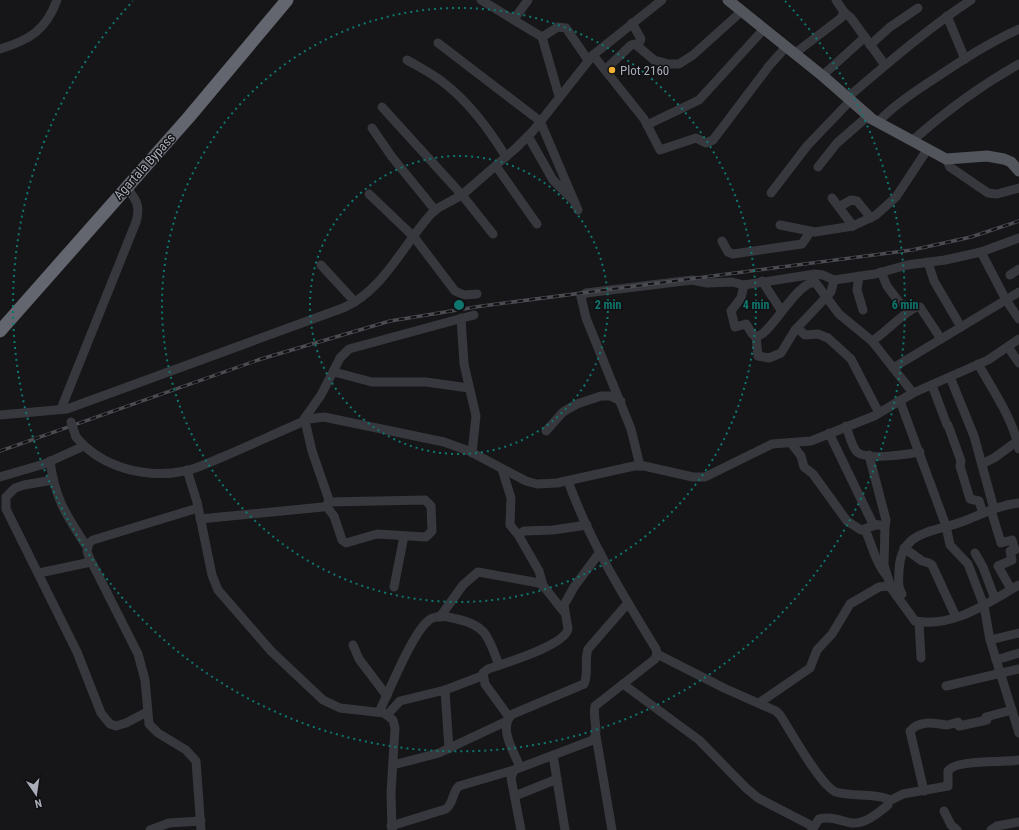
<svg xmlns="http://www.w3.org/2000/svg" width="1019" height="830" font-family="'Roboto Condensed',sans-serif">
	<rect width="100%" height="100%" fill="#161618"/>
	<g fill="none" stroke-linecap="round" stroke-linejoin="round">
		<g stroke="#37383d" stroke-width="9">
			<path d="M481,0L542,37L559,96"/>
			<path d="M844,12L851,18L885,65"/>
			<path d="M947,16L965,59"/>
			<path d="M514,19L528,0"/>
			<path d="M632,23L641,39L638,46"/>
			<path d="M542,37L558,27L566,28L588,60"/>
			<path d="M438,43L540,121L578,210"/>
			<path d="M870,45L890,27L918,8"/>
			<path d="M0,49C30,40 46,30 57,0"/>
			<path d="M794,54L841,18L844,12L836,0"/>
			<path d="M593,55L644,119L660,150L696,138L706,143L713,140L769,66L786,47"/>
			<path d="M407,60C419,67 433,74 444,83C470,103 489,129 506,157"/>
			<path d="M605,70L631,45L635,44L654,60L669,64H679L693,55L742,11"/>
			<path d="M822,76L865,37"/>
			<path d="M847,98C887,64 927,29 971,0"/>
			<path d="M382,107L462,195L493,234"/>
			<path d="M878,122C895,104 916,91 937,77C964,59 990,42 1019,29"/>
			<path d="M647,125L699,100L763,30"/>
			<path d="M372,128L392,157L435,210"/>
			<path d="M528,136L553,180L571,198"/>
			<path d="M913,140C946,111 980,86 1019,64"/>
			<path d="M946,159L950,167L988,193L997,194L1019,188"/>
			<path d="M496,166L537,224"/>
			<path d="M818,167L837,143L868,116"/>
			<path d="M771,193L807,146L850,101"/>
			<path d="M369,194L414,237L455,291L464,295L477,294"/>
			<path d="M832,198L853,226"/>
			<path d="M839,207L851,200L857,201L871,218"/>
			<path d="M780,225L815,232L853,226L876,215L896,197L927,150"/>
			<path d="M722,241L728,252L733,254L802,244L810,232"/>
			<path d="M981,252L1006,300L1019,319"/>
			<path d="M928,262L934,281L961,327"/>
			<path d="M321,265L355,302"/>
			<path d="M881,272L887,286L899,302"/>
			<path d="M1010,275L1019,269"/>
			<path d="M859,276L857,290L863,310"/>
			<path d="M762,281L781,310"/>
			<path d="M461,318L464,364L476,416L472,453"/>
			<path d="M797,328L805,335L818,334L828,338L851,359L879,413"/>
			<path d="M756,336L758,356L769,358L781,353L795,330L831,292L834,280"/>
			<path d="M872,341C883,335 911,305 920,307L941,339"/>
			<path d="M1008,347L1019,363"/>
			<path d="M978,364C993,390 1013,419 1019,449"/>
			<path d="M893,368L1019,292"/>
			<path d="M334,372L372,382H426L469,388"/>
			<path d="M950,377L974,436L994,509"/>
			<path d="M932,385L947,425H948L961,461L960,466L970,499L979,501L983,513"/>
			<path d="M913,393L872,341L839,314L815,282C795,283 769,338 756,336C752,336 749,328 746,324L735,327L731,311L741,298L744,285L815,274L823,275L834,280L875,274L907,265L945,260L981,252L1019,238"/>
			<path d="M900,401L946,526L950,545L968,564L984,606L990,640L1019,733"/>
			<path d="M61,409L136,222C141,206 136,199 126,187"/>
			<path d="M0,415L67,409L343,308C383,291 403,245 431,214L438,208L462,195L517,147L533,131L593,55L662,0"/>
			<path d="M302,422L321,395L340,358L349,349L474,315"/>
			<path d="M846,426C849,434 852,447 857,452C867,461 908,454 920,452"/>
			<path d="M546,431L563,412L577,404L601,396H610L621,401"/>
			<path d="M829,433L873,524L885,526L886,520L869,455"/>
			<path d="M76,437C102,468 146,479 185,471C199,468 212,461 225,456C253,444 281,431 309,419L324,417L444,442L469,451L526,481L537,484L557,483L634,466H644L693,477H705L772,444L811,441L874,416L913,393L988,360L1019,339"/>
			<path d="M791,443L801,456L804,467L813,474L847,521L861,530L876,525"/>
			<path d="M50,461C55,499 66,515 87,547"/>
			<path d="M982,464L994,458L1019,440"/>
			<path d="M640,466L631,429L586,318L581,297L586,293L692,280L707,283L732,282L744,285"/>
			<path d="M502,469L511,498L510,525L519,536"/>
			<path d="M187,470L197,502L212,575L218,590L271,651L323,700L340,708L384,713L393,720L395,728L391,793L392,830"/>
			<path d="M0,477L44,464L84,446"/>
			<path d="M53,480L24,485L15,488L6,497V509L77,652L101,713L110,724L116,726L126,723L147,712"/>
			<path d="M326,506L334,516L342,540L346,543L377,534L426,537L432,531L431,506L425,500L329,502"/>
			<path d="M198,508L93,540L89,543L87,551L89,557L138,654L145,680L149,724L158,733L186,750L196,761L201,830"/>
			<path d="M991,510L1001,543L1012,540L1015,550L1010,551L1012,560L998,566L1011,589"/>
			<path d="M200,519L323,507L327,505L329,500L312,451L305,421"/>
			<path d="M885,526L884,565L891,588"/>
			<path d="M865,530C873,546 874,560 886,575"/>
			<path d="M904,548L922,561L929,563L932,565L956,617"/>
			<path d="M975,553L983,567L995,599"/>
			<path d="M39,573L91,562"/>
			<path d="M543,585L539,571L520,538L519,534L524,531L553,530L587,525"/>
			<path d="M394,587L404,536"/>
			<path d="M899,596L902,594C897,586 899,579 899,570C901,529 934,533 964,521C982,514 999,505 1019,503"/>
			<path d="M440,617L463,585L478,572L539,583L545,588L564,612"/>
			<path d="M919,622L921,658"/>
			<path d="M990,640L1019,633"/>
			<path d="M353,645L359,659L387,696"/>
			<path d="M657,654L726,689L776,711L780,715C790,730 821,787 836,792C853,797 872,793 888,799V805C878,813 866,824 852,823C840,821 832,816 819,819L812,830"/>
			<path d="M996,660L1019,653"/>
			<path d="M623,684L699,740L746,788L758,798L814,827"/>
			<path d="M946,686L1019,669"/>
			<path d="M445,690L449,749"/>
			<path d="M759,703L810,668L817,650L832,634L850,604L879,587L888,586L891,588L915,621C954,628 987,603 1019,585"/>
			<path d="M379,712C389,692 412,634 428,621C436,614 448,617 457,619C488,626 488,638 499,665"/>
			<path d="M387,715L400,701L445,690L482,676"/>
			<path d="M509,717L485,684L483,673L488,669C505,663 564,646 568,629L564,605L574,587L600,552"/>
			<path d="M596,736L612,830"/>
			<path d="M553,755L565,830"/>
			<path d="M393,765L439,753L507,721"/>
			<path d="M520,767C514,752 497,726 513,714L584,684C589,674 584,660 588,649L628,603"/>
			<path d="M924,791L910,731C919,720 934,723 946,725C949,725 954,723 958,722L959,726L987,720L986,717L1012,710"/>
			<path d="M515,796L557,779"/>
			<path d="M889,801L903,794L948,786V771C956,759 1004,763 1019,760"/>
			<path d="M944,811L951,825L957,830"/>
			<path d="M391,826L446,809C454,803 452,792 459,786L514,770"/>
			<path d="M150,830L169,823L201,821"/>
			<path d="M521,830L511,778L514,770L593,740C600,731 592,718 595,706L655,659L657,654L656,649C623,595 589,540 568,481"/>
			<path d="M991,830L997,826L1019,822"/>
		</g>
		<path stroke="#53555c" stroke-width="11" d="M728,0L824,77L872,119L946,159L987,156L1004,159L1011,162L1019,171"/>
		<path stroke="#63666e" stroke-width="13" d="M0,331L189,117L287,0"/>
		<g stroke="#4a4c52" stroke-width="3.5">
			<path id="rail" d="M0,451L261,359L390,321L482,306L912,250L971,237L1019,221"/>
		</g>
		<use href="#rail" stroke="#111113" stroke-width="2" stroke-dasharray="6" stroke-linecap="butt"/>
		<path stroke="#37383d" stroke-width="9" d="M71,422L76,437"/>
	</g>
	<g fill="none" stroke="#0f766e" stroke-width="2" stroke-dasharray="2 4">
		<circle cx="459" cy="305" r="149"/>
		<circle cx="459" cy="305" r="297"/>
		<path d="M785 1A446 446 0 1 1 133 1"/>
	</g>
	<circle fill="#f2b134" stroke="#111113" stroke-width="1.5" cx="612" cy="70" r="4"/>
	<g text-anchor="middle" stroke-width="3" stroke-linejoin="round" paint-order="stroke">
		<g font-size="13" fill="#a8adb8" stroke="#111113" text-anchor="start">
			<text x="620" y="75">Plot 2160</text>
		</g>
		<g font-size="13" fill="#a8adb8" stroke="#111113">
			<text transform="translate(144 166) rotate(-48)" y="5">Agartala Bypass</text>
		</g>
	</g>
	<circle cx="459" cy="305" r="6" fill="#0f766e" stroke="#111113" stroke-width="2"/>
	<g font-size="12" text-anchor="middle" font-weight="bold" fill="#0f766e" stroke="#111113" stroke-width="3" stroke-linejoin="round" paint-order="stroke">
		<text x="608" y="309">2 min</text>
		<text x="756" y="309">4 min</text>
		<text x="905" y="309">6 min</text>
	</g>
	<g transform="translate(36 794) rotate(167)" stroke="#111113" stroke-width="3" paint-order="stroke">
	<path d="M0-3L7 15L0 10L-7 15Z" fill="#a8adb8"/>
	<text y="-6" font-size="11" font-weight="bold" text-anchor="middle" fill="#a8adb8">N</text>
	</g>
</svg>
